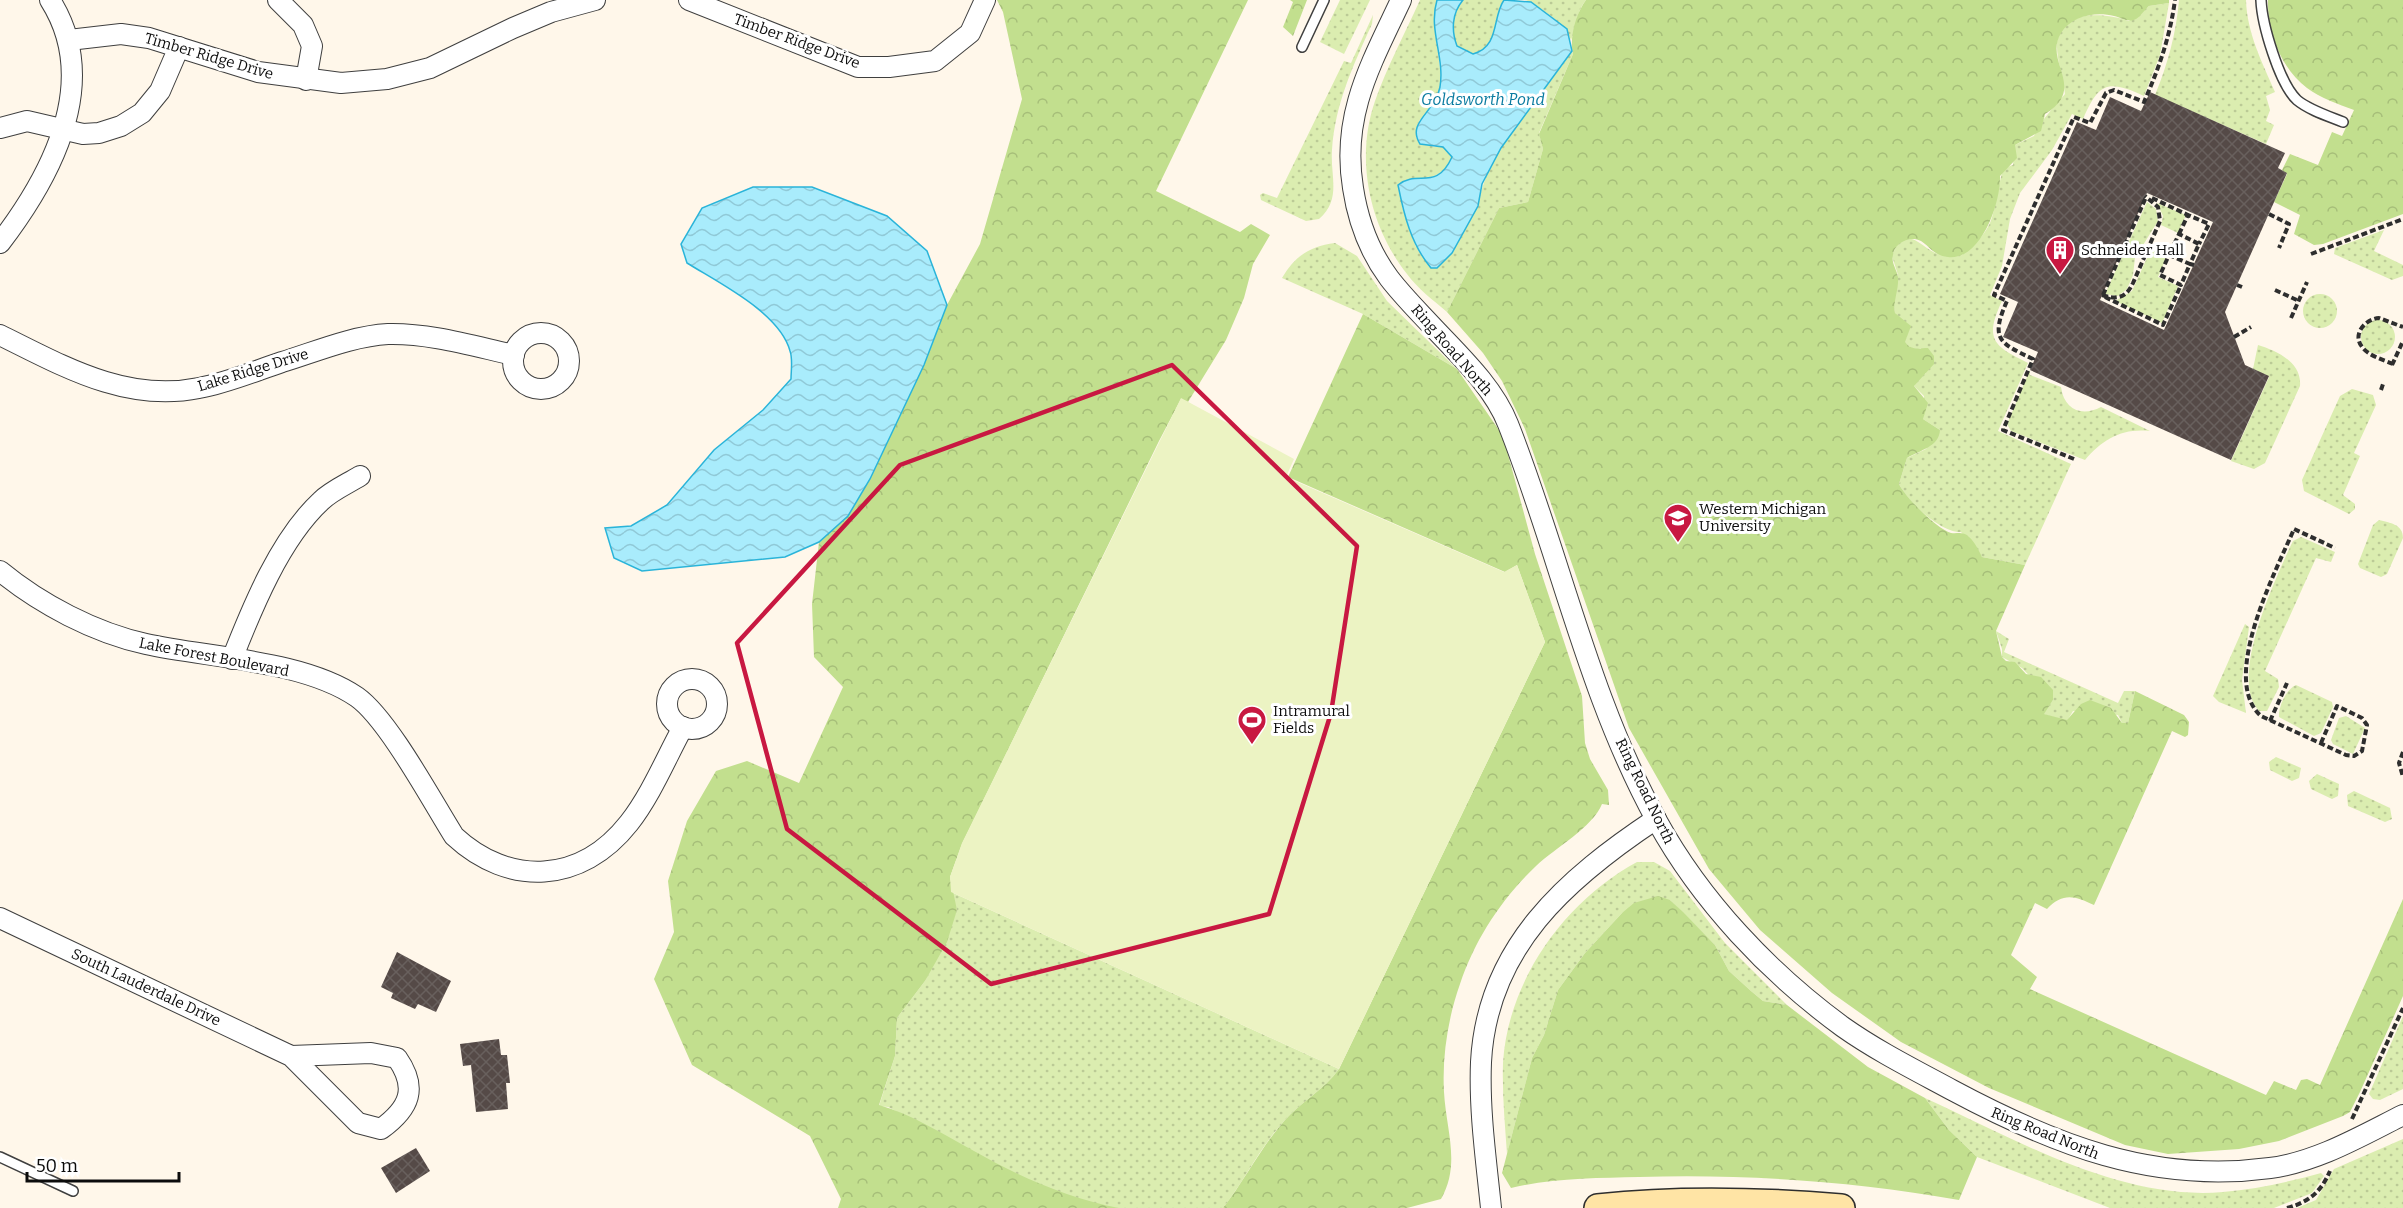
<svg xmlns="http://www.w3.org/2000/svg" width="2403" height="1208" font-family="Bitter,serif">
	<defs>
		<pattern id="grass-dots" width="8" height="8" patternUnits="userSpaceOnUse" patternTransform="scale(1.5)"><rect width="8" height="8" fill="#dbedb0"/><path d="M2 2h.1M6 6h.1" fill="none" stroke="#bbca96" stroke-width="1.8" stroke-linecap="round"/></pattern>
		<pattern id="forest-crowns" width="20" height="18" patternUnits="userSpaceOnUse" patternTransform="scale(1.5)"><rect width="20" height="18" fill="#c2df8e"/><path d="M2 6a3 3 0 1 1 6 0M12 15a3 3 0 1 1 6 0" fill="none" stroke="#a6be79"/></pattern>
		<pattern id="water-waves" width="16" height="10" patternUnits="userSpaceOnUse" patternTransform="scale(1.5)"><rect width="16" height="10" fill="#a9ecfc"/><path d="M0 5q4-4 8 0t8 0" fill="none" stroke="#90c9d7"/></pattern>
		<pattern id="building-cross-hatch" width="8" height="8" patternUnits="userSpaceOnUse" patternTransform="scale(1.5)"><rect width="8" height="8" fill="#554a47"/><path d="M0 0l8 8M0 8l8-8" fill="none" stroke="#68605d"/></pattern>
	</defs>
	<rect width="100%" height="100%" fill="#fff7ea"/>
	<g fill="url(#grass-dots)">
		<path d="M1340,0H1370L1344,54L1320,42Z"/>
		<path d="M1420,0H1437C1425,40 1462,90 1419,121L1416,138L1434,147H1443L1452,157C1443,177 1429,180 1408,179L1402,207L1416,247L1478,206C1488,146 1540,100 1572,51L1573,54L1539,133L1543,149L1528,202L1499,208L1447,312C1433,300 1418,289 1407,274C1369,226 1355,159 1375,101C1387,67 1405,33 1420,0Z"/>
		<path d="M1463,0H1504C1493,18 1499,46 1473,54L1457,46C1451,30 1452,13 1463,0Z"/>
		<path d="M1526,0H1586C1576,12 1577,26 1571,40C1565,23 1542,9 1526,0Z"/>
		<path d="M2179,0H2246C2247,33 2262,62 2275,92L2266,96L2270,110L2266,121L2274,125L2266,144L2155,95C2168,63 2176,34 2179,0Z"/>
		<path d="M2169,3L2160,55L2144,96C2107,79 2099,83 2083,119L2072,114L2052,150L2020,193L2010,219L2002,266L1990,295L2002,301C1984,339 1993,346 2028,363L1998,431L2071,464L2025,565L1982,557L1961,532C1941,533 1908,502 1899,484L1907,458L1926,449L1940,430L1923,419L1924,396L1914,386L1917,380L1926,373L1921,348L1914,350L1904,342L1907,336L1895,313L1894,297L1898,275L1892,256C1905,220 1922,249 1938,254C1945,257 1955,255 1962,255C1973,246 1984,236 1990,223C1995,213 2000,173 2004,169C2006,167 2010,166 2013,165L2015,145L2034,136C2043,117 2052,110 2065,94C2063,77 2056,58 2057,42C2061,8 2107,13 2129,21L2149,6Z"/>
		<path d="M1373,15L1372,24C1353,66 1335,104 1332,150C1330,176 1342,199 1319,219L1306,221L1261,200L1260,195L1263,193L1277,198L1344,61L1351,63Z"/>
		<path d="M2147,202L2156,209L2158,221L2135,258L2133,275L2127,289L2118,296L2105,294Z"/>
		<path d="M2157,203L2186,215L2178,233L2161,225L2163,216Z"/>
		<path d="M2384,230L2374,251L2403,265V276L2392,280L2334,254L2335,248Z"/>
		<path d="M1335,243L1357,256L1387,301L1457,369L1363,314L1282,278C1295,256 1310,246 1335,243Z"/>
		<path d="M2151,249L2167,256L2158,277L2178,286L2162,323L2115,301L2132,291Z"/>
		<circle cx="2320" cy="311" r="17"/>
		<circle cx="2378" cy="337" r="17"/>
		<path d="M2258,345C2277,351 2302,362 2300,386L2265,463L2254,469L2231,461L2269,377L2253,369Z"/>
		<path d="M2030,370V375L2061,387C2064,410 2082,417 2101,407L2150,431C2122,428 2103,439 2085,460L2011,431L2007,424Z"/>
		<path d="M2352,389L2373,395L2376,405L2354,453L2360,456L2343,495L2355,504V509L2349,514L2304,491L2302,480L2340,396Z"/>
		<path d="M2379,520C2390,523 2403,524 2403,538L2387,574L2381,577L2360,568L2358,564L2373,525Z"/>
		<path d="M2301,537L2335,552L2331,562L2316,558L2265,671L2278,679L2279,687L2267,711H2259C2228,678 2275,581 2290,547L2293,541Z"/>
		<path d="M2245,624L2249,627L2242,680L2246,713L2219,702L2213,696Z"/>
		<path d="M1996,631L2009,639L2004,652L2118,703L2124,691H2135L2128,723H2122L2118,715L2073,711L2067,721L2043,714L2053,700L2022,668L2002,657V649Z"/>
		<path d="M2296,685L2332,702L2333,707L2321,733L2314,736L2279,717C2278,708 2286,689 2296,685Z"/>
		<path d="M2346,716L2365,728L2353,754L2333,744L2331,740L2339,718Z"/>
		<path d="M2276,757L2301,768L2299,778L2292,781L2270,770L2269,762Z"/>
		<path d="M2317,774L2339,784L2338,796L2332,799L2311,789L2309,781Z"/>
		<path d="M2354,791L2390,808L2392,819L2385,822L2348,806L2347,795Z"/>
		<path d="M1637,862H1654L1670,871L1725,943L1787,1005L1763,1001L1751,991L1729,971L1715,945L1670,900L1622,913L1585,953L1558,990L1544,1035L1532,1058L1507,1154C1505,1124 1502,1094 1503,1063C1508,980 1565,901 1637,862Z"/>
		<path d="M951,892L1339,1069C1324,1090 1302,1101 1285,1120C1260,1147 1245,1180 1223,1208C1188,1208 1151,1208 1117,1208C1038,1198 959,1142 888,1107L879,1106L895,1056L897,1018L925,981L957,910Z"/>
		<path d="M2403,1016V1089L2380,1100L2373,1099L2369,1094Z"/>
		<path d="M1925,1098C2015,1139 2120,1201 2223,1192C2256,1189 2289,1182 2321,1173L2324,1176L2312,1193L2274,1208H2110L1977,1157L1949,1130Z"/>
		<path d="M2403,1139V1208H2297L2316,1200L2334,1169Z"/>
	</g>
	<g fill="url(#forest-crowns)">
		<path d="M997,0H1248L1156,191L1240,232L1251,224L1270,235L1253,264L1244,298L1226,340L1188,402L1181,399L1159,441L962,844L950,877L957,910L947,942L925,981L897,1018L895,1056L879,1105C912,1114 944,1135 974,1151C1020,1177 1067,1198 1119,1208H838L841,1199L810,1136L692,1065L654,979L674,932L668,881L687,821L716,771L747,761L799,783L843,687L814,657L812,604L819,542L848,516L870,479L924,365L947,305L980,244L1022,99L1003,12Z"/>
		<path d="M1290,0H1307L1293,36L1283,27L1293,2Z"/>
		<path d="M1586,0H2169V3L2149,6C2145,9 2141,16 2136,19C2128,23 2122,18 2114,16C2096,11 2071,16 2061,33C2043,62 2088,88 2045,114L2041,131L2015,145L2017,158L2000,176C2001,202 1981,261 1948,257C1935,256 1930,247 1921,241C1910,235 1894,243 1893,255C1891,263 1897,270 1898,277C1899,290 1893,300 1895,313L1911,326L1905,342C1912,351 1918,348 1928,348L1934,356V364L1914,386L1928,403L1923,419L1940,430C1939,447 1920,450 1907,458L1899,484C1905,497 1937,529 1951,533C1958,534 1963,531 1969,537C1975,542 1979,551 1982,557L2025,565L1996,631L2002,657L2006,661L2015,662L2026,674L2041,677L2053,690V700L2044,714L2067,720L2081,704L2090,700L2111,708L2122,723H2128L2135,691L2184,715L2189,722L2188,735L2185,737L2172,731L2094,905C2075,896 2063,892 2047,909L2035,903L2011,955L2037,977L2030,989L2266,1095L2274,1081L2296,1090L2301,1080L2307,1079L2320,1085L2403,899V996L2360,1092L2350,1112L2343,1116L2279,1141L2239,1149L2168,1154L2125,1145L1989,1088L1901,1042L1832,993L1760,930L1709,869L1629,728L1525,429L1502,381L1483,353L1447,312L1499,208L1528,202L1543,149L1539,134L1573,54C1569,38 1576,13 1586,0Z"/>
		<path d="M2268,0H2403V214L2323,244L2314,245L2294,234L2300,215L2274,202L2287,174L2282,170L2290,154L2318,165L2332,132L2342,136L2354,110C2338,104 2320,98 2307,88C2281,69 2267,31 2268,0Z"/>
		<path d="M1363,314L1457,369L1503,436L1535,554L1582,696L1585,743L1590,759L1608,790L1609,805L1602,804C1593,827 1555,848 1536,866C1502,898 1475,939 1460,984C1448,1018 1442,1056 1444,1092C1446,1130 1461,1164 1441,1199L1407,1208H1223C1245,1180 1261,1147 1285,1120C1302,1101 1324,1090 1339,1069L1545,642L1517,565L1505,572L1288,477Z"/>
		<path d="M1658,896L1670,900L1683,912L1715,945L1729,971L1751,991L1763,1001L1787,1005L1868,1067L1925,1098L1949,1130L1977,1157L1959,1200C1852,1181 1747,1174 1639,1177C1597,1178 1552,1178 1511,1188L1502,1173L1532,1058L1544,1035L1558,990L1585,953L1622,913L1634,903Z"/>
	</g>
	<path fill="#ecf3c3" d="M1181,398L1294,459L1286,477L1504,572L1517,565L1545,642L1339,1069L951,892L950,877L962,843Z"/>
	<g fill="url(#water-waves)" stroke="#2ab4d9" stroke-width="1.5">
		<path d="M1437,0H1463C1452,13 1451,30 1457,46L1473,54C1500,47 1492,17 1504,0L1531,2L1567,29L1572,51L1501,148L1482,184L1478,206L1452,253L1437,268H1431C1411,244 1404,215 1398,185C1418,169 1436,192 1452,157L1443,147L1420,144C1406,122 1435,113 1440,87C1445,57 1428,30 1437,0Z"/>
		<path d="M753,187H812L887,216L927,251L947,305L924,365L870,479L848,516L819,542L785,557L642,571L614,558L605,528L631,526L667,505L714,450L763,410L791,379C791,371 793,359 790,351C780,313 719,283 687,263L681,244L702,208Z"/>
	</g>
	<g fill="url(#building-cross-hatch)" fill-rule="evenodd">
		<path d="M2150,92L2285,153L2278,168L2287,173L2225,312L2245,365L2269,376L2231,460L2030,370L2038,352L2003,337L2018,302L2000,294L2077,122L2096,130L2110,97L2141,111ZM2147,193L2213,222L2164,330L2100,300Z"/>
		<path d="M397,952L451,981L436,1012L418,1004L415,1009L391,998L393,993L381,987Z"/>
		<path d="M499,1039L501,1055H507L510,1083H506L508,1109L476,1112L471,1065L463,1066L460,1044Z"/>
		<path d="M416,1148L430,1171L396,1193L381,1168Z"/>
	</g>
	<g fill="none" stroke-linecap="round" stroke-linejoin="round">
		<g stroke="#3f3f3f" stroke-width="12">
			<g id="lane">
				<path d="M2261,0C2262,24 2279,83 2297,100C2309,110 2328,116 2343,122"/>
				<path d="M1302,47L1324,0"/>
				<path d="M0,1157L73,1191"/>
			</g>
		</g>
		<g stroke="#3f3f3f" stroke-width="22">
			<g id="street">
				<path d="M278,0L303,25L312,46L306,80"/>
				<path d="M689,0L858,67H889L935,61L970,33L985,0"/>
				<path d="M1401,0C1371,64 1341,115 1353,188C1358,221 1369,251 1389,278C1402,295 1417,310 1431,325C1459,355 1493,386 1508,424C1560,555 1588,696 1657,821C1701,901 1769,973 1843,1027C1877,1051 1915,1070 1952,1090C2053,1144 2152,1184 2270,1168C2317,1162 2361,1136 2403,1115"/>
				<path d="M69,40L121,34L149,38L258,72L341,83L387,79L430,68L513,28L551,12L595,0"/>
				<path d="M0,128L27,121L83,134L99,133L121,126L142,113L160,91L179,47"/>
				<path d="M0,243C52,175 102,82 50,0"/>
				<circle cx="541" cy="361" r="28"/>
				<path d="M0,335C63,366 126,403 199,388C227,383 255,371 282,362C315,352 352,336 388,334C430,333 473,346 514,355"/>
				<path d="M0,571C40,604 95,633 146,644C209,658 303,660 357,697C388,719 432,801 454,836C509,887 581,884 629,823C651,795 666,758 683,727"/>
				<path d="M232,659C252,608 280,539 321,501C331,491 347,484 360,476"/>
				<circle cx="692" cy="704" r="25"/>
				<path d="M0,918L291,1056L358,1123L381,1129C410,1108 418,1088 397,1058L371,1053L291,1056"/>
				<path d="M1491,1208C1486,1159 1479,1110 1481,1062C1487,947 1567,878 1656,819"/>
			</g>
		</g>
		<g stroke="#2e2e2e" stroke-width="30">
			<path id="secondary" d="M1598,1208C1679,1199 1759,1201 1841,1208"/>
		</g>
		<g stroke="#2e2e2e" stroke-width="4" stroke-dasharray="6 3" stroke-linecap="butt">
			<path d="M2152,198L2188,215"/>
			<path d="M2269,214L2289,224L2279,248"/>
			<path d="M2179,234L2188,215L2209,224L2199,244"/>
			<path d="M2148,246L2169,255L2160,275L2181,285L2190,264L2169,255L2179,234L2199,244L2190,264L2194,265"/>
			<path d="M2311,254L2403,219"/>
			<path d="M2237,285L2242,287"/>
			<path d="M2275,290L2299,301"/>
			<path d="M2102,295C2117,300 2126,298 2133,283L2160,221L2158,207L2145,196"/>
			<path d="M2103,295L2146,197"/>
			<path d="M2105,297L2163,325L2181,285"/>
			<path d="M2291,318L2307,282"/>
			<path d="M2234,337L2251,327"/>
			<path d="M2393,364C2384,360 2369,356 2363,348C2351,335 2365,319 2379,318L2403,327"/>
			<path d="M2392,365L2403,341"/>
			<path d="M2381,390L2383,384"/>
			<path d="M2074,459L2003,430L2033,359C1999,343 1990,339 2007,301L1994,295L2074,117L2090,123L2106,93L2114,90L2144,102C2159,68 2170,37 2175,0"/>
			<path d="M2270,721L2287,683"/>
			<path d="M2321,743L2337,706L2362,718L2367,725L2362,751L2354,756L2346,755L2261,716C2219,679 2276,571 2294,529L2335,548"/>
			<path d="M2403,752L2399,763L2403,777"/>
			<path d="M2352,1119L2403,1008"/>
			<path d="M2287,1208C2309,1202 2321,1192 2330,1171"/>
		</g>
		<use href="#lane" stroke="#fff" stroke-width="9"/>
		<use href="#street" stroke="#fff" stroke-width="20"/>
		<use href="#secondary" stroke="#ffe4a5" stroke-width="27"/>
	</g>
	<path fill="none" stroke="#c81841" stroke-width="4.5" stroke-linejoin="round" d="M1172,365L1357,546L1331,713L1269,914L991,984L787,829L737,643L900,465Z"/>
	<defs>
		<g id="building-pin" transform="scale(1.5)"><path d="M0 17L-7.5 6A9.5 9.5 0 1 1 7.5 6Z" fill="#c81841" stroke="#fff"/><path d="M-4-6H4V6H1V3H-1V6H-4ZM-2.5-4.3h1.7v1.8h-1.7ZM.8-4.3h1.7v1.8H.8ZM-2.5-1h1.7V.8h-1.7ZM.8-1h1.7V.8H.8Z" fill="#fff"/></g>
		<g id="university-pin" transform="scale(1.5)"><path d="M0 17L-7.5 6A9.5 9.5 0 1 1 7.5 6Z" fill="#c81841" stroke="#fff"/><path d="M0-5L7-2L0 1L-7-2ZM-4 1L0 2.5L4 1V4Q0 6-4 4Z" fill="#fff"/></g>
		<g id="stadium-pin" transform="scale(1.5)"><path d="M0 17L-7.5 6A9.5 9.5 0 1 1 7.5 6Z" fill="#c81841" stroke="#fff"/><path d="M0-5a6.5 5 0 1 0 0 10a6.5 5 0 1 0 0-10ZM-3.5-1.8h7v3.6h-7Z" fill="#fff"/></g>
	</defs>
	<g fill-rule="evenodd">
		<use href="#building-pin" x="2060" y="250"/>
		<use href="#university-pin" x="1678" y="518"/>
		<use href="#stadium-pin" x="1252" y="720"/>
	</g>
	<g text-anchor="middle" stroke-width="6" stroke-linejoin="round" paint-order="stroke">
		<g font-size="15" fill="#0c0c0c" stroke="#fff">
			<text transform="translate(797 41) rotate(20)" y="5">Timber Ridge Drive</text>
			<text transform="translate(209 56) rotate(16)" y="5">Timber Ridge Drive</text>
			<text transform="translate(1452 350) rotate(49)" y="5">Ring Road North</text>
			<text transform="translate(253 370) rotate(-17)" y="5">Lake Ridge Drive</text>
			<text transform="translate(214 657) rotate(11)" y="5">Lake Forest Boulevard</text>
			<text transform="translate(1645 791) rotate(64)" y="5">Ring Road North</text>
			<text transform="translate(146 987) rotate(25)" y="5">South Lauderdale Drive</text>
			<text transform="translate(2045 1133) rotate(22)" y="5">Ring Road North</text>
		</g>
		<g font-size="15" fill="#0c0c0c" stroke="#fff" text-anchor="start">
			<text x="2081" y="255">Schneider Hall</text>
			<text x="1699" y="514">Western Michigan<tspan x="1699" dy="17">University</tspan></text>
			<text x="1273" y="716">Intramural<tspan x="1273" dy="17">Fields</tspan></text>
		</g>
		<g font-size="16" font-style="italic" fill="#0a7ba0" stroke="#fff">
			<text x="1483" y="105">Goldsworth Pond</text>
		</g>
	</g>
	<path d="M27 1172v9h152v-9" fill="none" stroke="#0c0c0c" stroke-width="3"/>
	<text x="36" y="1172" font-size="18" fill="#0c0c0c" stroke="#ffffff" stroke-width="4.5" paint-order="stroke">50 m</text>
</svg>
